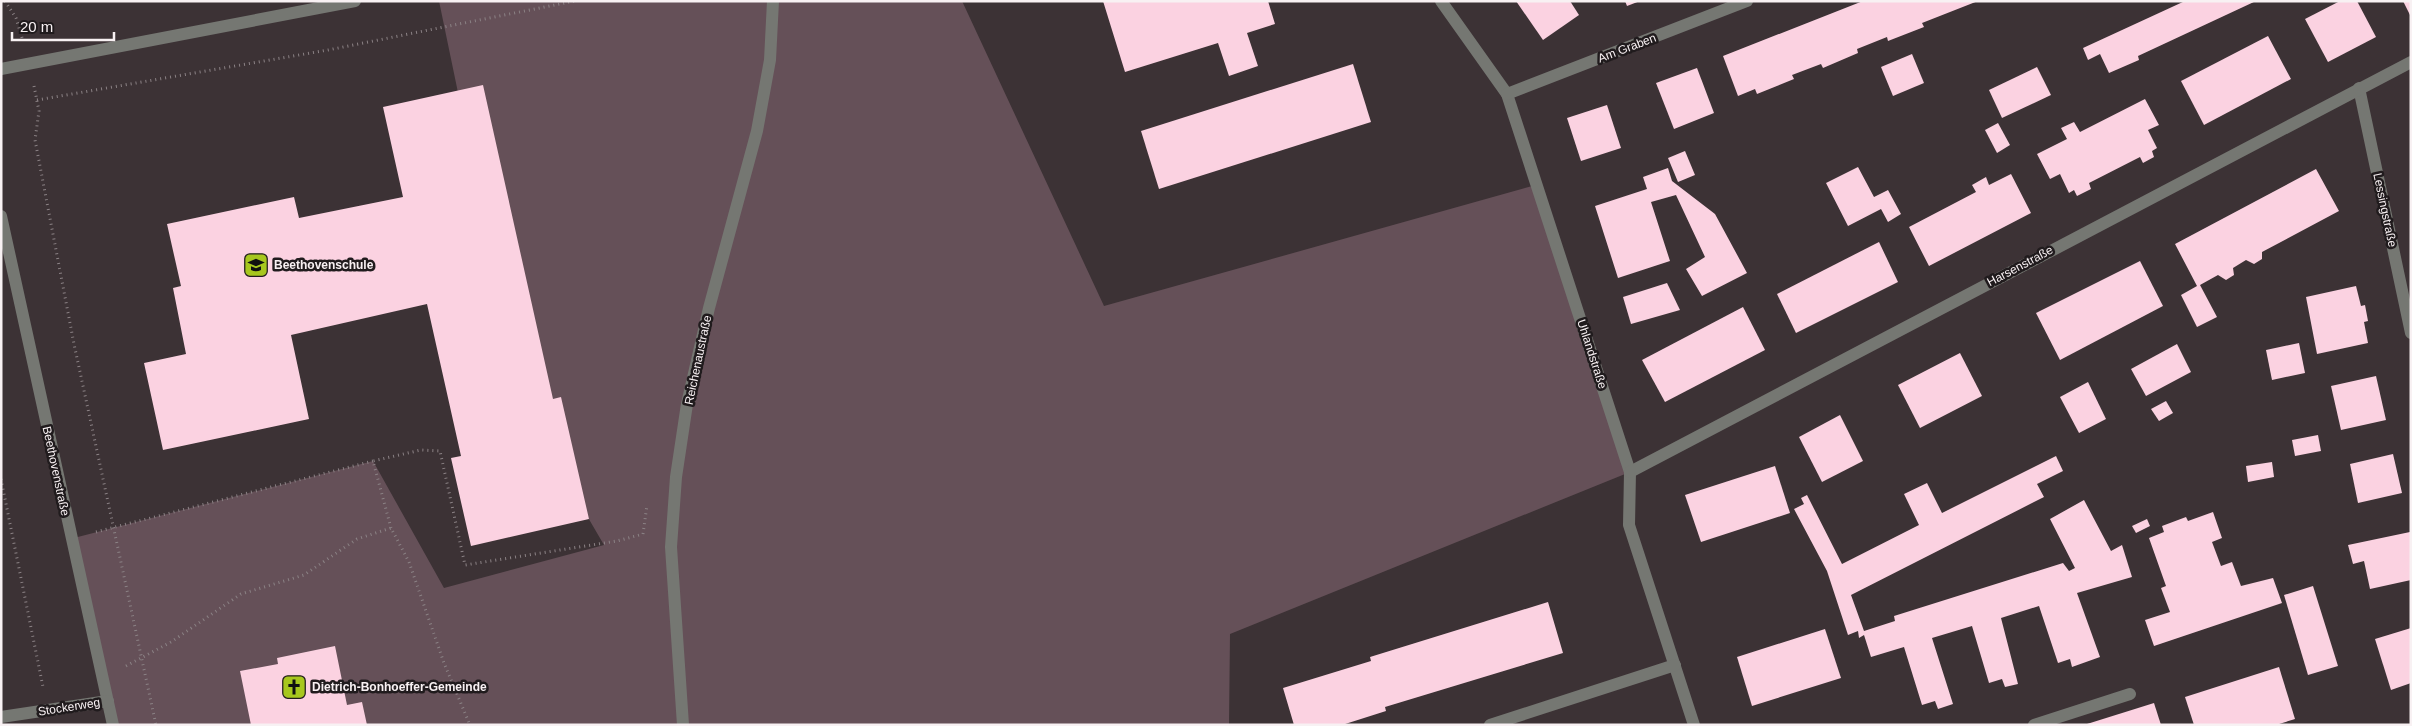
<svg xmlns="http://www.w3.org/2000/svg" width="2412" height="726" font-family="Helvetica,sans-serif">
	<rect width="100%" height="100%" fill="#3c3235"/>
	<path fill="#655058" d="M439,1H962L1104,306L1536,185L1630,472L1230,634L1229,725H113L70,539L373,461L444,588L604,545L523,406Z"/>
	<g fill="#fbd2e1">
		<path d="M1103,1H1268L1275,24L1247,33L1258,66L1229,76L1218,43L1125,72Z"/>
		<path d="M1516,1H1570L1579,15L1543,40Z"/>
		<path d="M1625,1H1640L1627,6Z"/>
		<path d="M1863,1H1978L1922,23L1924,27L1888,41L1887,37L1857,49L1858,53L1823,68L1821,64L1792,75L1794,79L1757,94L1755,89L1738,96L1723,56Z"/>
		<path d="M2185,1H2256L2138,56L2139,60L2109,73L2100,54L2088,60L2083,48Z"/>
		<path d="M2340,1H2357L2376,37L2328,62L2305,19Z"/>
		<path d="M2403,1H2411V17Z"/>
		<path d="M2268,36L2291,79L2204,125L2181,81Z"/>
		<path d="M1912,54L1924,83L1893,96L1881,67Z"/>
		<path d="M1353,64L1371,122L1159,189L1141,131Z"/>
		<path d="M2037,67L2051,95L2002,118L1989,90Z"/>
		<path d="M1697,68L1714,113L1674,129L1656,83Z"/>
		<path d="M483,85L553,399L561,397L589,519L471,546L451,458L461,456L427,304L291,335L309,419L163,450L144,363L186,354L173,288L181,286L167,224L294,197L299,218L403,197L383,107Z"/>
		<path d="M2145,99L2159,125L2148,130L2157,148L2152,151L2154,157L2143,163L2140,157L2089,183L2091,189L2077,196L2074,190L2069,193L2060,174L2050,179L2037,154L2067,139L2061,128L2074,122L2080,132Z"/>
		<path d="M1607,105L1621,148L1581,161L1567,118Z"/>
		<path d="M1998,123L2010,145L1997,153L1985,130Z"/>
		<path d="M1685,151L1695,175L1678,182L1668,158Z"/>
		<path d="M1858,167L1874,197L1888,190L1901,214L1888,222L1881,209L1848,226L1826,183Z"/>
		<path d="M1668,168L1672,181L1715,214L1747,273L1702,296L1686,269L1705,257L1676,195L1651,202L1670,261L1618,278L1595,206L1647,189L1643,177Z"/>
		<path d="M2316,169L2339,211L2262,252V259L2254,264L2246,260L2233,268L2234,275L2226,280L2218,275L2200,285L2217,317L2197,327L2181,295L2197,286L2175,244Z"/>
		<path d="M2011,174L2031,213L1929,266L1909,227L1976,192L1972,185L1986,177L1989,185Z"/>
		<path d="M1879,242L1898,282L1796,333L1777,294Z"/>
		<path d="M2140,261L2163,306L2060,360L2036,313Z"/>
		<path d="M1667,283L1680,310L1631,324L1623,297Z"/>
		<path d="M2356,286L2361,306L2365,305L2368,321L2364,322L2368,343L2317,354L2306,297Z"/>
		<path d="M1743,307L1765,350L1665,402L1642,360Z"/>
		<path d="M2299,343L2305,373L2272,380L2266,350Z"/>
		<path d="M2177,344L2191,372L2146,396L2131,369Z"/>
		<path d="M1960,353L1982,396L1920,428L1898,385Z"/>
		<path d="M2376,376L2386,420L2341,430L2331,386Z"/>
		<path d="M2088,382L2106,419L2079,433L2060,397Z"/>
		<path d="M2166,401L2173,413L2159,421L2151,409Z"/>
		<path d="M1840,415L1863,461L1822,482L1799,437Z"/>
		<path d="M2318,435L2321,451L2295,456L2292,440Z"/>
		<path d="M2393,454L2402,493L2358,503L2350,464Z"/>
		<path d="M2056,456L2063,471L2037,484L2044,497L1851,595L1864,631L1895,621L1894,616L2063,563L2069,571L2075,568L2050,519L2084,500L2111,551L2122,545L2132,577L2077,593L2100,657L2072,667L2070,659L2058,663L2039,606L2001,618L2018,684L2005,687L2002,679L1989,683L1972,626L1932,638L1953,704L1938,709L1935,701L1922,705L1904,647L1871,657L1864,635L1859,638L1858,631L1848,635L1827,571L1794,509L1804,504L1801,498L1807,495L1842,564L1919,525L1904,494L1927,483L1942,513Z"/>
		<path d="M2272,462L2274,477L2248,482L2246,466Z"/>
		<path d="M1775,466L1790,513L1701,542L1685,495Z"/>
		<path d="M2213,512L2222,538L2212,542L2221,566L2232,562L2241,586L2273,578L2282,603L2154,646L2145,620L2170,612L2161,588L2166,586L2149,538L2164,532L2162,526L2186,517L2188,521Z"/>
		<path d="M2147,519L2150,526L2136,533L2132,526Z"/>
		<path d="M2410,532L2411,580L2370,589L2364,561L2353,564L2348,545Z"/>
		<path d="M2313,586L2338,666L2308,675L2284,595Z"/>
		<path d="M1548,602L1563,653L1385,707L1386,711L1342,725H1294L1283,688L1371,661L1370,657Z"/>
		<path d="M2411,628V683L2391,690L2375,639Z"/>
		<path d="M1825,629L1841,678L1752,706L1737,657Z"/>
		<path d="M335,646L347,705L362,702L367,725H251L240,671L278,664L277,658Z"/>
		<path d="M2279,667L2295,719L2276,725H2194L2185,697Z"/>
		<path d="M2154,703L2161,725H2087V724Z"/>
	</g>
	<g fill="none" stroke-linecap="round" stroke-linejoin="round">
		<g stroke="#8b8285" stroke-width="3" stroke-dasharray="1 4" stroke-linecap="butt">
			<path d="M5,1L16,18L23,41"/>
			<path d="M34,86L39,111L35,140L74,344L156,725"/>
			<path d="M37,100L328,50L575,1"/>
			<path d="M1,479L43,687"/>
			<path d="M391,528L373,461L421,450L440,451L465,565L617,541L643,534"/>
			<path d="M96,532L373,461"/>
			<path d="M643,534L647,505"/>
			<path d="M126,666L171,642L241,594L304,575L357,539L391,528L409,562L444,663L470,725"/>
		</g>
		<g stroke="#757772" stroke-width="12">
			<path d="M1441,1L1507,94L1630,472L1629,525L1694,725"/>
			<path d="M1,69L355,1"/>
			<path d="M2359,88L2411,333"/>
			<path d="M1507,94L1747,1"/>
			<path d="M1,216L113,725"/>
			<path d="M1630,472L2411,62"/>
			<path d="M1,717L108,701"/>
			<path d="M683,725L671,547L676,477L687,404L709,308L757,131L770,60L773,1"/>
			<path d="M1490,725L1675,665"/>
			<path d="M2034,725L2130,694"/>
		</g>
	</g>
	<defs>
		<g id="school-square" transform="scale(1.25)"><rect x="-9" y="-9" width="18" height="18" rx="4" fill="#a7c71e" stroke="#201b1d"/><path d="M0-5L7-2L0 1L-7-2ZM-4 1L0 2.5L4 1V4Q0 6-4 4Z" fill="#111"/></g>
		<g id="church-square" transform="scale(1.25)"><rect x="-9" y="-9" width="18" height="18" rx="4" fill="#a7c71e" stroke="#201b1d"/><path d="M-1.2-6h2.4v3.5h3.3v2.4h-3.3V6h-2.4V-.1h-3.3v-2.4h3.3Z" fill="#111"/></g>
	</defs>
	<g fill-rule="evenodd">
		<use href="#school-square" x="256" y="265"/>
		<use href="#church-square" x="294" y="687"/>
	</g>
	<g text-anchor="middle" stroke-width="5" stroke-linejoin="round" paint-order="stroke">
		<g font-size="12" fill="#f8f1f3" stroke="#201b1d">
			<text transform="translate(1627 48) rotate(-21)" y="4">Am Graben</text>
			<text transform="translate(2385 210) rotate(78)" y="4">Lessingstraße</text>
			<text transform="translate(2020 266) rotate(-28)" y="4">Harsenstraße</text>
			<text transform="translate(1592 354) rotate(72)" y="4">Uhlandstraße</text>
			<text transform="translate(698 360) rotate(-78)" y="4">Reichenaustraße</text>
			<text transform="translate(56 471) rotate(78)" y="4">Beethovenstraße</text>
			<text transform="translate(69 707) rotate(-9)" y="4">Stockerweg</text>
		</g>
		<g font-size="12" font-weight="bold" fill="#f8f1f3" stroke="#201b1d" text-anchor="start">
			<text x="274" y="269">Beethovenschule</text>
			<text x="312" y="691">Dietrich-Bonhoeffer-Gemeinde</text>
		</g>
	</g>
	<rect width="2412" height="726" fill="none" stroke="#f8f1f3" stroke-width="5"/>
	<path d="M12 32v8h102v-8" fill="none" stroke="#f8f1f3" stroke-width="2.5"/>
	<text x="20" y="32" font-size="15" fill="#f8f1f3" stroke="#201b1d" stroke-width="4" paint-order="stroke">20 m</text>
</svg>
